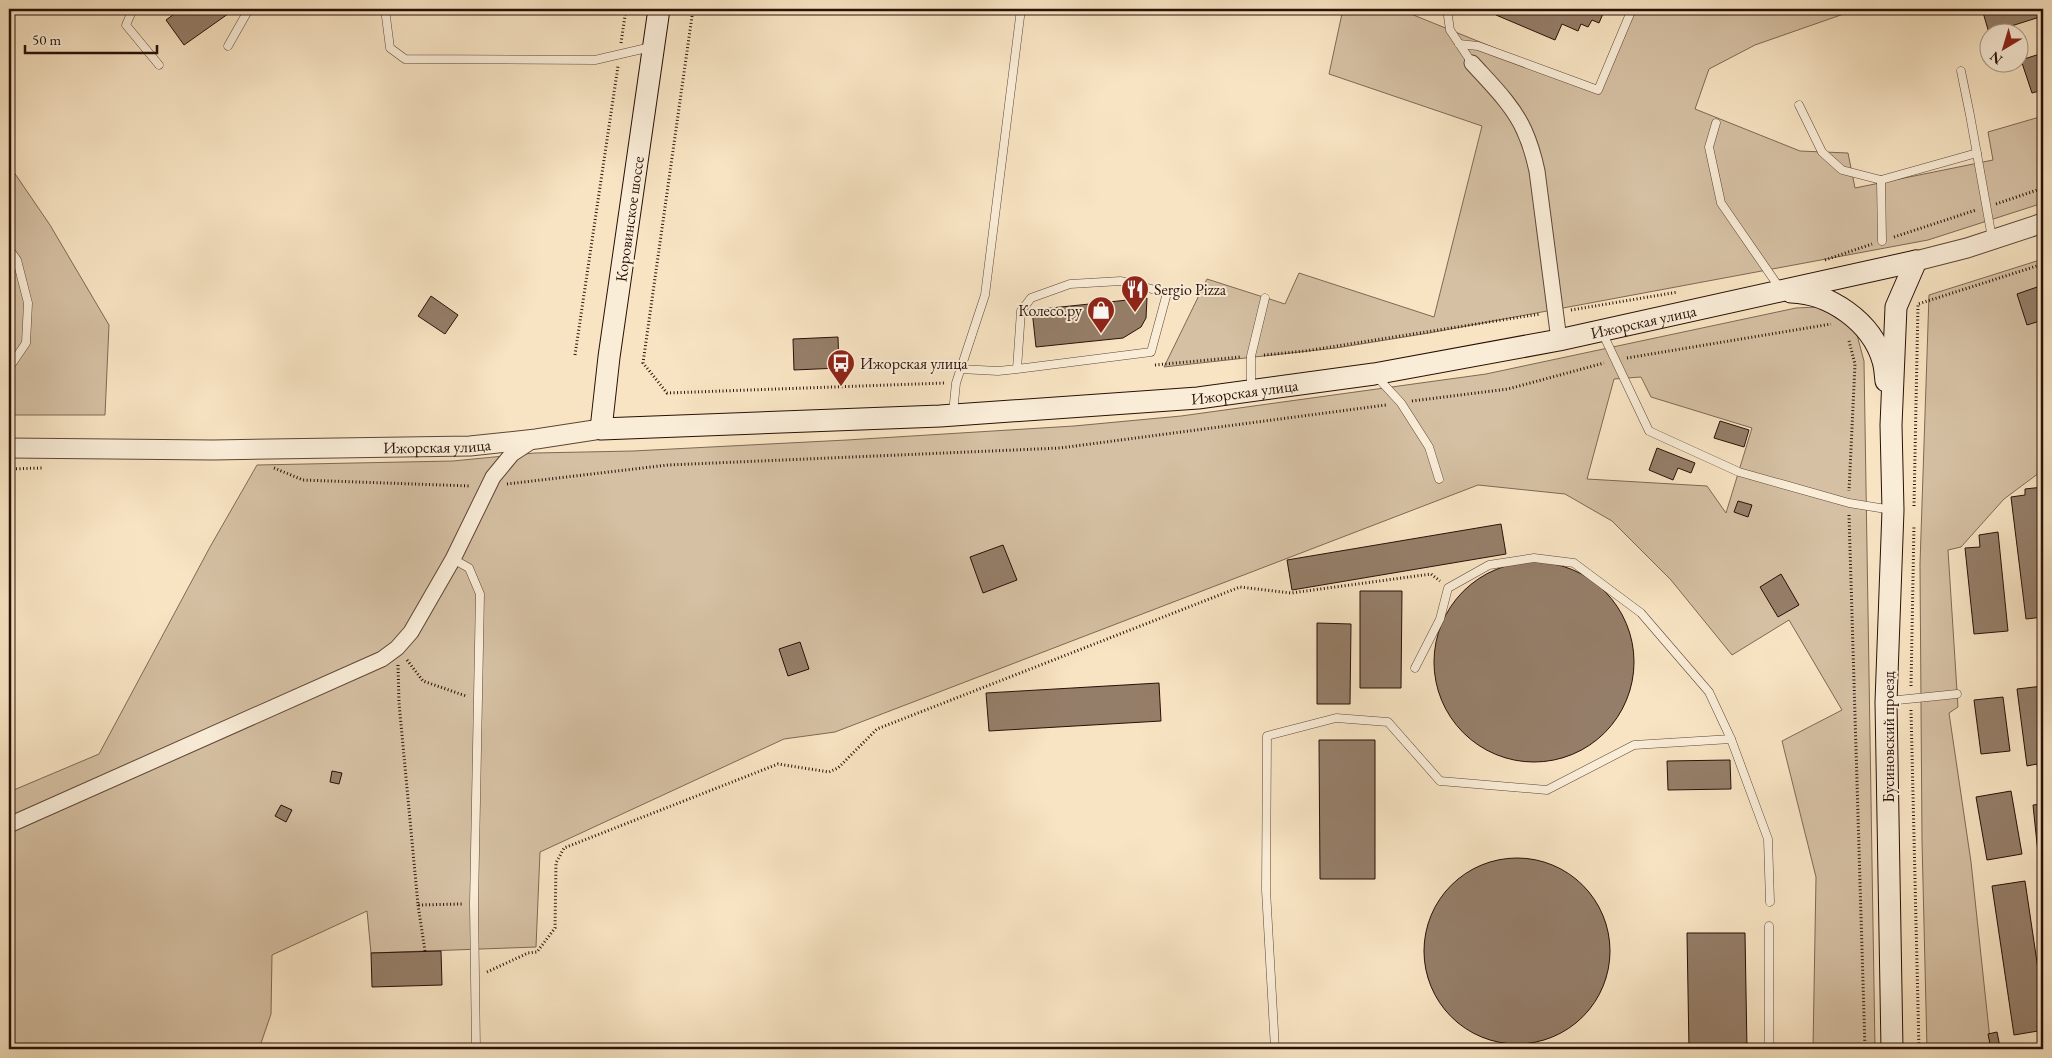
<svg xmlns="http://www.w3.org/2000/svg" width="2052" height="1058" font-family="'EB Garamond',serif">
	<rect width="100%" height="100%" fill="#f8e4c3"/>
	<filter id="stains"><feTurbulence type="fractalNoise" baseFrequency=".004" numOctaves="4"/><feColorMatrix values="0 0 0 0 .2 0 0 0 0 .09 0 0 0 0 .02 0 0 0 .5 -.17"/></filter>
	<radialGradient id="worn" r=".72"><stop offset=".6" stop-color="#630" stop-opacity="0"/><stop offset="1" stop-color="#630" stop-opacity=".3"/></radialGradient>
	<g fill="#d5c0a3" stroke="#7f6855" fill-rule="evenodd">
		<path d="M1343,9H1412L1411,14L1598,90L1632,9H1858L1755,45L1709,69L1695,109L1800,151L1848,153L1855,188L1993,160L1988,132L2043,116V203L1928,240L1429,333L1336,348L1164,367L1207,279L1285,304L1299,273L1434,317L1482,126L1329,74Z"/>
		<path d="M9,165L50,225L109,325L105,415H9Z"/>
		<path d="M2043,259V470L2004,499L1961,547L1948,550L1958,707L1949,713L1971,862L1991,1049H1927L1922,841L1920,564L1929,295Z"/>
		<path d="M1816,307L1838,314L1857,335L1864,361L1875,1049H1813L1816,877L1782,741L1842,710L1789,620L1732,655L1671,580L1612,521L1565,494L1478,485L835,732L784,739L540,852L536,947L371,953L367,911L272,955L271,1014L259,1049H9V792L99,754L210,547L257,465L453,461L535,453L633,451L847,440L1074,426L1181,416L1486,374L1796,308ZM1641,377L1651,397L1752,428L1726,513L1707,486L1587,479L1614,379Z"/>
	</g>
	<g fill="#957e69" stroke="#291007">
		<path d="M181,9H235L184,45L166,20Z"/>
		<path d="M1499,9H1605L1599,23L1592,20L1588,27L1581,24L1578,31L1562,24L1555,40L1496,15Z"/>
		<path d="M1982,9H2043V16L1989,33Z"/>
		<path d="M2043,53V90L2032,93L2021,60Z"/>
		<path d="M2043,285V320L2027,325L2017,294Z"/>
		<path d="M431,296L458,315L445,334L418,316Z"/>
		<path d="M1147,298L1146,318L1141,327L1123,338L1036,347L1032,310Z"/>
		<path d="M838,337L839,368L794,370L793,339Z"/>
		<path d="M1720,421L1749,430L1744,447L1714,438Z"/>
		<path d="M1657,448L1695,463L1691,473L1678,468L1673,480L1649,470Z"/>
		<path d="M2043,487V617L2026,619L2011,497L2025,495V489Z"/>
		<path d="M1738,501L1752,505L1748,517L1734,512Z"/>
		<path d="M1501,524L1506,554L1292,590L1287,560Z"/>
		<path d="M1998,532L2008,631L1974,634L1965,548L1980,547L1979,535Z"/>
		<path d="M1003,545L1017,580L983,593L970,557Z"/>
		<circle cx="1534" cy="662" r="100"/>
		<path d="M1781,574L1799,605L1778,617L1760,587Z"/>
		<path d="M1360,591H1402L1401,688H1360Z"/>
		<path d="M1317,623L1351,624L1350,704H1317Z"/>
		<path d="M800,642L809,669L788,676L779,649Z"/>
		<path d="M1159,683L1161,721L989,731L986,693Z"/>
		<path d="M2043,686V777L2039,778L2037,764L2027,766L2017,689Z"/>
		<path d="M2003,697L2010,751L1981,754L1974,700Z"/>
		<path d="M1319,740H1375V879H1320Z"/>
		<path d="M1730,760L1731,789L1668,790L1667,761Z"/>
		<path d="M332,771L342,773L339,784L330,782Z"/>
		<path d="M2011,791L2022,854L1987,860L1976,797Z"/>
		<path d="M2043,804V852L2038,853L2033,805Z"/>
		<path d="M281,805L292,810L286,822L275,816Z"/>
		<circle cx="1517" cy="951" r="93"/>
		<path d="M2025,881L2043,1003V1025L2037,1026L2038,1031L2014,1035L1992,886Z"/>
		<path d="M1687,933H1745L1747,1049H1689Z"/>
		<path d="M441,951L442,985L372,987L371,953Z"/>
		<path d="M1997,1032L2000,1047L1991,1049L1988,1034Z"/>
		<path d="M1026,1046L1142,1047V1049H1026Z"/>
	</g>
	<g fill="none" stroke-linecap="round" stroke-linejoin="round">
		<g stroke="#5d4536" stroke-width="9">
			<g id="service">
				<path d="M133,9L126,25L159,65"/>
				<path d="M385,9L390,48L405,59L595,60L651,47"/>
				<path d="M1447,9L1450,30L1472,63"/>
				<path d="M1459,44L1478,46L1598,90L1632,9"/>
				<path d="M228,46L249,9"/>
				<path d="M1961,71L1970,115L1992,238"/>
				<path d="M1799,105L1822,152L1842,170L1881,180L1977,153"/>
				<path d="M1716,123L1709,147L1721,203L1781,290"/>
				<path d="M1881,180L1882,241"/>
				<path d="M9,249L17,260L28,303L26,343L9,368"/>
				<path d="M1602,332L1649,431L1739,472L1849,503L1892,510"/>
				<path d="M960,369L998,371L1017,369L1151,352L1167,293L1121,281L1070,284L1031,298L1021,311L1017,369"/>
				<path d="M1377,377L1401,403L1429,447L1439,479"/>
				<path d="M1251,389V356L1265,298"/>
				<path d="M953,413L956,383L985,295L1021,9"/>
				<path d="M453,559L469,568L480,594L474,904L476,1049"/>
				<path d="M1888,701L1957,694"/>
				<path d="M1731,739L1768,839L1770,902"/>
				<path d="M1769,926V1049"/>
				<path d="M1275,1049L1266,890L1267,736L1336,718L1388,722L1440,781L1547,790L1634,745L1731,739L1709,692L1641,613L1574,563L1534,558L1489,565L1448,588L1440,619L1415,668"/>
			</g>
		</g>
		<g stroke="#5d4536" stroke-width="17">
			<g id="minor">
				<path d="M1472,63C1490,83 1513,105 1524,130C1530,143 1534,157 1537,171L1559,340"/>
				<path d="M9,825L382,659L397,648L411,632L453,559L493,477L512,454L535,439"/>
			</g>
		</g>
		<g stroke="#5d4536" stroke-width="21">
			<g id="tertiary">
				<path d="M1916,261L1967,248L2043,223"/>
				<path id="s1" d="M9,448L213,450L470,446L536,439L601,429"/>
			</g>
		</g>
		<g stroke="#291007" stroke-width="23">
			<g id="secondary">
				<path id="s2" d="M659,9L609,357L601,429L940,416L1198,398L1374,374L1559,340L1916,261"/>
				<path d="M1791,292C1830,293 1872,322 1883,361C1885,367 1885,374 1886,381"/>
				<path d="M1892,1049L1886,702L1893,510L1891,425L1896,307L1916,261"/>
			</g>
		</g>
		<g stroke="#291007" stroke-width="3" stroke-dasharray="1 2.5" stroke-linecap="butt">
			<path d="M693,9L643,363L667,393L944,383"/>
			<path d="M621,43L626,9"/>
			<path d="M1996,204L2043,188"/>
			<path d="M1894,237L1976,210"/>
			<path d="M1825,260L1872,244"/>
			<path d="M1571,310L1678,292"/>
			<path d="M1849,341L1855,364L1849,491"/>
			<path d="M575,355L618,66"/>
			<path d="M1264,355L1305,351L1540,314"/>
			<path d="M1627,358L1831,324"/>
			<path d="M1155,365L1240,357"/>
			<path d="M1412,401L1508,389L1604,363"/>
			<path d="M274,468L303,480L471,486"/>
			<path d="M9,469L42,468"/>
			<path d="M507,484L668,465L1060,448L1386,405"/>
			<path d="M1914,506L1918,304L2043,264"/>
			<path d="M1849,515L1865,1049"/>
			<path d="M407,660L423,681L466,696"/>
			<path d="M398,665L399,703L418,905L462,904"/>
			<path d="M1911,686L1914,525"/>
			<path d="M1911,710L1919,1049"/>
			<path d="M418,905L425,951"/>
			<path d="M487,972L528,953L537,952L555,928L556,863L564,848L778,764L829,772L838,768L877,729L1240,587L1291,593L1431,574L1440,581"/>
		</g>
		<use href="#service" stroke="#faedd8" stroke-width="8"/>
		<use href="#minor" stroke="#faedd8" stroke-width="15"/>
		<use href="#tertiary" stroke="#faedd8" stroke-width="19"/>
		<use href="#secondary" stroke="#faedd8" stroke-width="21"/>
	</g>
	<defs>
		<g id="restaurant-pin" transform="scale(1.4375)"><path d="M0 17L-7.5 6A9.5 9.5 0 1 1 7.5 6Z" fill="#8f2418" stroke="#faedd8"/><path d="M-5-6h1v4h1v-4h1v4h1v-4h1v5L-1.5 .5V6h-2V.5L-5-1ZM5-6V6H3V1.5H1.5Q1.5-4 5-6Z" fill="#fff"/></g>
		<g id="shop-pin" transform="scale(1.4375)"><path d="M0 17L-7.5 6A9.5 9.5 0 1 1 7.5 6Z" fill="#8f2418" stroke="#faedd8"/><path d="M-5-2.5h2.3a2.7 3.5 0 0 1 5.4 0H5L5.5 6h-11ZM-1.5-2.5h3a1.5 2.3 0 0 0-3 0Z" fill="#fff"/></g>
		<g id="bus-pin" transform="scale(1.4375)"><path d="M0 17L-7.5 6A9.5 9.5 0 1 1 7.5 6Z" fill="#8f2418" stroke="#faedd8"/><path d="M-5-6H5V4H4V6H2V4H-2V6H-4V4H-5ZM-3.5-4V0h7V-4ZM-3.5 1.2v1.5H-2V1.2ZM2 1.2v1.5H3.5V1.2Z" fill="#fff"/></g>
	</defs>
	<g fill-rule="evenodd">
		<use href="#restaurant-pin" x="1135" y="289"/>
		<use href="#shop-pin" x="1101" y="310"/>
		<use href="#bus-pin" x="841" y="363"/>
	</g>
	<g text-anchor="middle" stroke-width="4" stroke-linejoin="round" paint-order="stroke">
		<g font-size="16" fill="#291007" stroke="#faedd8">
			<text transform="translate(629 219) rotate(-82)" y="6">Коровинское шоссе</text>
			<text dy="6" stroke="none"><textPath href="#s2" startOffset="1474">Ижорская улица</textPath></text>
			<text dy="6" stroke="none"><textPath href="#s2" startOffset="1069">Ижорская улица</textPath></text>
			<text dy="6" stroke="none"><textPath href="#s1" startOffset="428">Ижорская улица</textPath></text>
			<text transform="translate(1888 737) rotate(-90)" y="6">Бусиновский проезд</text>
		</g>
		<g font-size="16" fill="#291007" stroke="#faedd8" text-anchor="start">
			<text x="1154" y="295">Sergio Pizza</text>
			<text x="1082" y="316" text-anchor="end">Колесо.ру</text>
			<text x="860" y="369">Ижорская улица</text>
		</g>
	</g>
	<rect width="2052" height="1058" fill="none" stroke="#f8e4c3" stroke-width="30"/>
	<rect x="10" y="10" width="2032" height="1038" fill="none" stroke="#291007" stroke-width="2.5"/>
	<rect x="15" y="15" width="2022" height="1028" fill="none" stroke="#291007"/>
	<g transform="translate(2004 48) rotate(218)"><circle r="24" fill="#faedd8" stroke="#a69584"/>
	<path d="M0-4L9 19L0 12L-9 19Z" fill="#8f2418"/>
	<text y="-8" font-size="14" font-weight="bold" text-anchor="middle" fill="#291007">N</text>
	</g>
	<path d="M25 45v8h132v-8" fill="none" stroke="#291007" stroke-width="2.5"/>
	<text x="32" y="45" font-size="15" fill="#291007" stroke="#faedd8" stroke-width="4" paint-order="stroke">50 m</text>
	<rect width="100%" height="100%" filter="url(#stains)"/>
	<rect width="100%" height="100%" fill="url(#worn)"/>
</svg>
